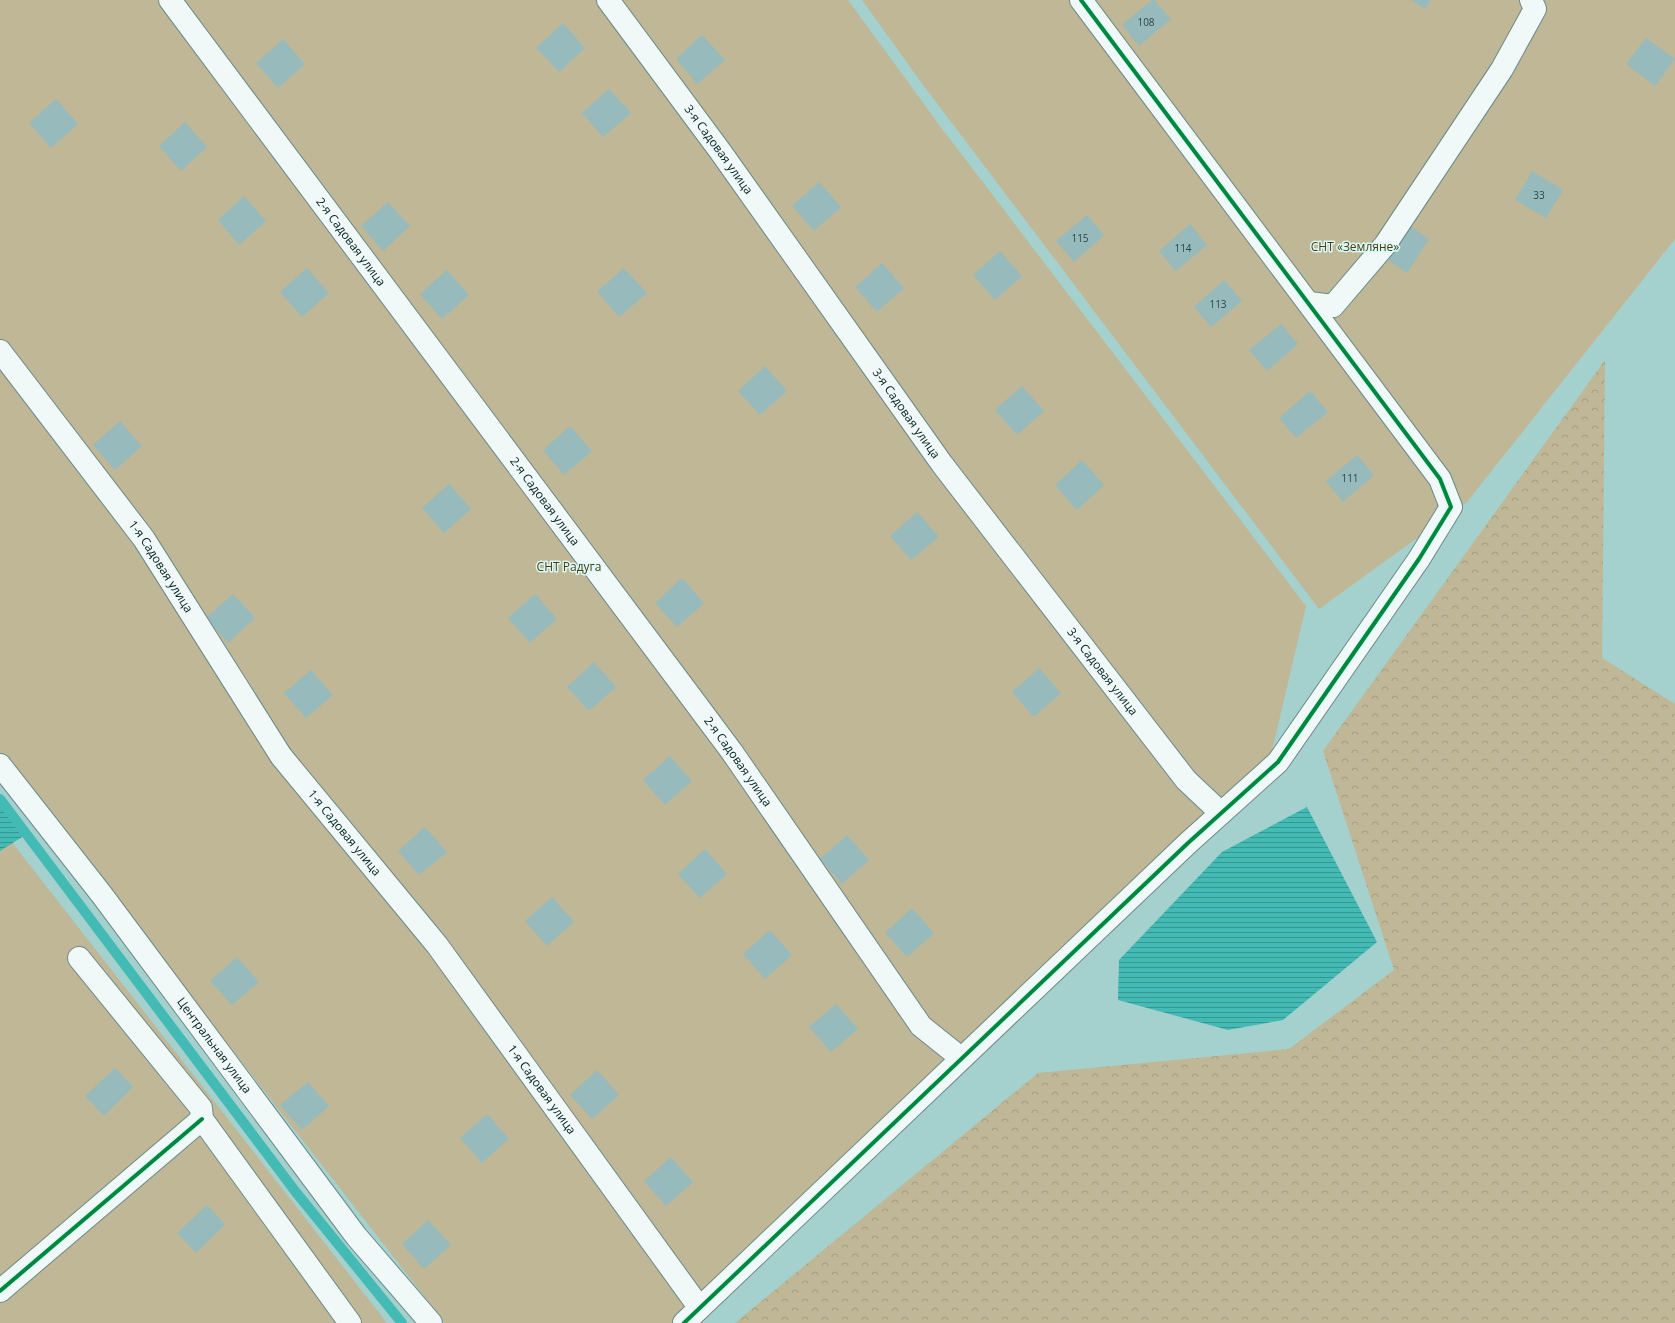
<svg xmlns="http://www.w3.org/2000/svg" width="1675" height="1323" font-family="'Open Sans',sans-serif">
	<defs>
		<pattern id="forest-crowns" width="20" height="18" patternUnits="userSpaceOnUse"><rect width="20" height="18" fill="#bfb796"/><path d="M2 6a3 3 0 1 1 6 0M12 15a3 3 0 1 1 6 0" fill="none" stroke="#a29d81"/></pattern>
		<pattern id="water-rules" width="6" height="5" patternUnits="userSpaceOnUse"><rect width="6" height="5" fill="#43bab3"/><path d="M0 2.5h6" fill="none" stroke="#369791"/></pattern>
	</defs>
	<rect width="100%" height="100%" fill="#a4d1ce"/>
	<path fill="url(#forest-crowns)" d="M1605,360L1602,658L1675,704V1323H735L1038,1073L1289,1049L1394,970L1323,751Z"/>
	<g fill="#bfb796">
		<path d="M0,0H848L943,130L1306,606L1272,751L674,1323H445L0,752Z"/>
		<path d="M862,0H1675V239L1467,502L1319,609L918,78Z"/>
		<path d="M0,827L387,1323H0Z"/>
	</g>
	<g fill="url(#water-rules)">
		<path d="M3,802L27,834L0,851V804Z"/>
		<path d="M1307,807L1377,942L1283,1020L1228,1030L1118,1000L1119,960L1222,852Z"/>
	</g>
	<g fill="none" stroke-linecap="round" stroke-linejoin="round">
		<path stroke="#43bab3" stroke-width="10" d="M0,799L295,1191L402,1323"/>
	</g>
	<g fill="#97bbbc">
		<path d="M1152,0H1154L1171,19L1139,46L1122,25Z"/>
		<path d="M1411,0H1431L1425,9Z"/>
		<path d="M563,23L585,48L559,72L536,48Z"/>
		<path d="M702,35L725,60L697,84L676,59Z"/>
		<path d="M1646,38L1675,59L1655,86L1626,64Z"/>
		<path d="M283,39L305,64L278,88L256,63Z"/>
		<path d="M609,89L631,113L603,137L582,113Z"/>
		<path d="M56,99L78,124L51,148L29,123Z"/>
		<path d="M185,122L207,147L181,171L159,146Z"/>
		<path d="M1532,171L1563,190L1546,218L1515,200Z"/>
		<path d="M819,182L841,207L814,231L792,206Z"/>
		<path d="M244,196L266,221L239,245L218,220Z"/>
		<path d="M388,202L410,226L383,251L361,226Z"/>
		<path d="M1087,215L1104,235L1074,262L1056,241Z"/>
		<path d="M1190,224L1207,245L1176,271L1159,251Z"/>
		<path d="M1407,224L1429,239L1407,273L1385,258Z"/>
		<path d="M1000,251L1022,276L995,300L973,275Z"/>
		<path d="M882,263L904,288L877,312L855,287Z"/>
		<path d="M307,268L329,293L302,317L280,292Z"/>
		<path d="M624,268L647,293L619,317L597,292Z"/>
		<path d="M447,270L469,295L442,319L420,294Z"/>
		<path d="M1224,280L1242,301L1211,327L1194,307Z"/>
		<path d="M1281,324L1298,344L1267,371L1249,350Z"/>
		<path d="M765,366L787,391L760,415L738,391Z"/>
		<path d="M1022,386L1044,411L1017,435L995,410Z"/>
		<path d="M1310,391L1328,412L1296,438L1279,418Z"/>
		<path d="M120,421L142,446L115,470L93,445Z"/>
		<path d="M570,426L592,451L564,475L543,450Z"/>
		<path d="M1357,455L1374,475L1343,502L1326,481Z"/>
		<path d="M1082,460L1104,485L1077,510L1055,485Z"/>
		<path d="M449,484L471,509L444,533L422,508Z"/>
		<path d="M917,512L939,537L911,560L890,536Z"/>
		<path d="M682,578L704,603L677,627L655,603Z"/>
		<path d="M233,594L255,618L228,643L206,618Z"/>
		<path d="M535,594L557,619L530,643L508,618Z"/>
		<path d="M594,662L616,687L589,711L567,687Z"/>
		<path d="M1039,668L1061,693L1034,717L1012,692Z"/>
		<path d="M311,670L333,695L306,718L284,693Z"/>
		<path d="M670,756L692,781L665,805L643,780Z"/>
		<path d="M425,827L447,852L419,875L398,851Z"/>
		<path d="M847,835L869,860L842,884L820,859Z"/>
		<path d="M705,849L727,874L700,898L678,874Z"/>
		<path d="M552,897L574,922L547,946L525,921Z"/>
		<path d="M912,908L934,933L907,957L885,933Z"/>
		<path d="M770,930L792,955L765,979L743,954Z"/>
		<path d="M237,957L259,982L232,1005L210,981Z"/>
		<path d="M836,1004L858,1029L831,1052L809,1027Z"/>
		<path d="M115,1068L133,1087L104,1116L85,1096Z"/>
		<path d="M597,1070L619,1095L592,1119L570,1095Z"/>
		<path d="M308,1082L329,1106L302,1130L280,1105Z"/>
		<path d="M487,1114L509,1139L482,1163L460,1138Z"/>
		<path d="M671,1157L693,1182L666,1206L644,1181Z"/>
		<path d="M207,1205L225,1224L196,1253L177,1233Z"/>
		<path d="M428,1220L451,1245L424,1269L402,1244Z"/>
	</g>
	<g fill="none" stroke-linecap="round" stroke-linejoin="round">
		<g stroke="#6a8b89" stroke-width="24">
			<g id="minor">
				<path id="s1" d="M170,0L732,752L921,1026L961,1058"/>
				<path id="s2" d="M608,0L720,151L942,464L1186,780L1221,813"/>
				<path d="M1309,303L1333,306L1385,245L1502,69L1535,9L1531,0"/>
				<path id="s3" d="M0,351L144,539L281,756L437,945L699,1307"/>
				<path id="s4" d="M0,765L102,895L356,1236L431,1323"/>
				<path d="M79,958L201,1108L202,1119L350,1323"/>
				<path d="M0,1291L202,1119"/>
				<path d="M684,1323L1188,843L1278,762L1419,559L1451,507L1440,479L1081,0"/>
			</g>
		</g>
		<use href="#minor" stroke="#f1f8f8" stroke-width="22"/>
		<g stroke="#d5fef9" stroke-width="6">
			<g id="cycleway">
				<path d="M0,1291L202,1119"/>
				<path d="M684,1323L1188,843L1278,762L1419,559L1451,507L1440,479L1081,0"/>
			</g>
		</g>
		<use href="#cycleway" stroke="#00873e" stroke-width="4"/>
	</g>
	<g text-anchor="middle" stroke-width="3" stroke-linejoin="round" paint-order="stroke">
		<g font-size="10" fill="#264847">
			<text x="1146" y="26">108</text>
			<text x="1539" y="199">33</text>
			<text x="1080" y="242">115</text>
			<text x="1183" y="252">114</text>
			<text x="1218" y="308">113</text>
			<text x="1350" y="482">111</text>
		</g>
		<g font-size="12" fill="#002220" stroke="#d5fef9">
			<text dy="4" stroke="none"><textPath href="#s2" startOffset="186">3-я Садовая улица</textPath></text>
			<text dy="4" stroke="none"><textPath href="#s1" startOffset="302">2-я Садовая улица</textPath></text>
			<text dy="4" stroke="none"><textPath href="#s2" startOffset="510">3-я Садовая улица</textPath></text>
			<text dy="4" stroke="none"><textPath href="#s1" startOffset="626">2-я Садовая улица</textPath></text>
			<text dy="4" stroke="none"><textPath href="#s3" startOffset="269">1-я Садовая улица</textPath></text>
			<text dy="4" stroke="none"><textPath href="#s2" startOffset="834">3-я Садовая улица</textPath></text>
			<text dy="4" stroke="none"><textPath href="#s1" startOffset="950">2-я Садовая улица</textPath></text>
			<text dy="4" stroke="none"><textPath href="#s3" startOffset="593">1-я Садовая улица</textPath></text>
			<text dy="4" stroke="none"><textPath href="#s4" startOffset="353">Центральная улица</textPath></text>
			<text dy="4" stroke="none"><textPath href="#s3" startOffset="917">1-я Садовая улица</textPath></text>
		</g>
		<g font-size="12" fill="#55360e" stroke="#d5fef9">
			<text x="1355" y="251">СНТ «Земляне»</text>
			<text x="569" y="571">СНТ Радуга</text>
		</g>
	</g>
</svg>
